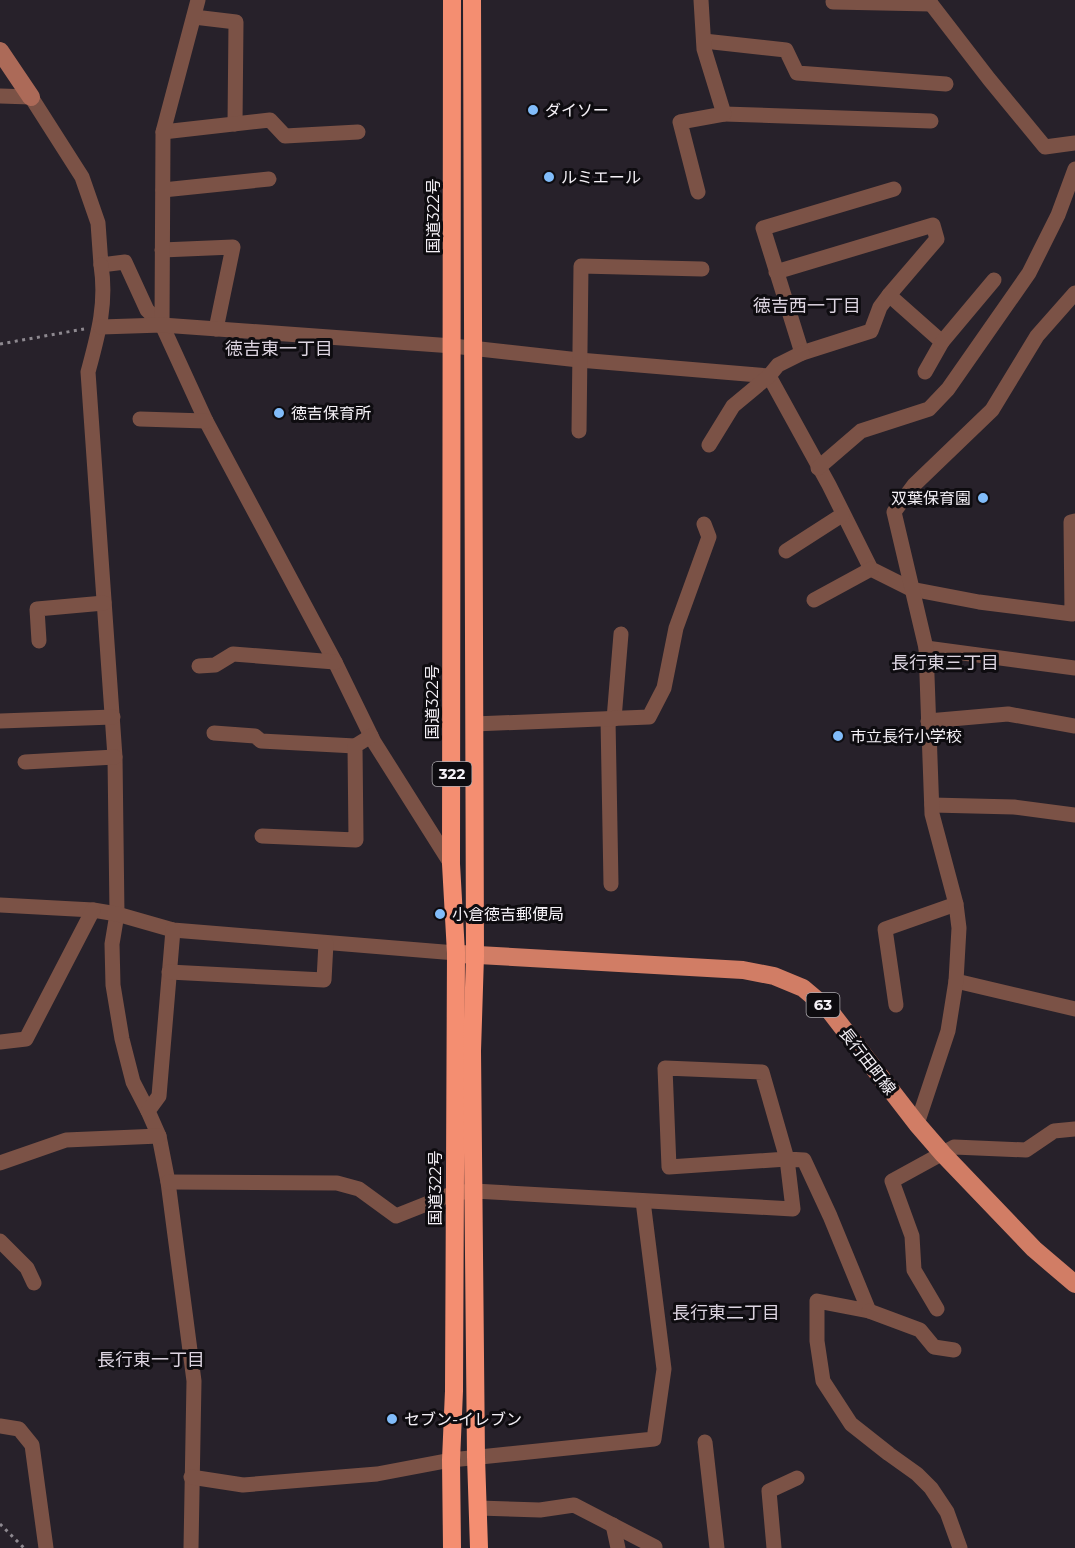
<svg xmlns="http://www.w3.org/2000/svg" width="1075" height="1548" font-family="Montserrat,'Noto Sans JP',sans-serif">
	<rect width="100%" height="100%" fill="#27212a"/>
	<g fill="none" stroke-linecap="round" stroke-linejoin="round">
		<g stroke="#8e8990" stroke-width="3" stroke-dasharray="3 4.5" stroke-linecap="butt">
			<path d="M0,344L84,329"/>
			<path d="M0,1524L24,1548"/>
		</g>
		<g stroke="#7b5246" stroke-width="15">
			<path d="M928,0L989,79L1045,147L1075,143"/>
			<path d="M833,2L931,4"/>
			<path d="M194,17L236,22L235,124"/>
			<path d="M704,41L786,50L797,73L946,84"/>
			<path d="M0,96L31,97L82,177L98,223L101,265L125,262L147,310L162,325L206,421L335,662L374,742L451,864"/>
			<path d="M724,114L931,121"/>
			<path d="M163,132L270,120L285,136L358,132"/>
			<path d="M163,190L269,179"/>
			<path d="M698,192L680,122L724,114L704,49L701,0"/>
			<path d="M162,250L233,247L216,329"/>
			<path d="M101,265C107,304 98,335 88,372L115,757L117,914L112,944L113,985L122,1039L133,1082L148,1111"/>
			<path d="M776,272L933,225L937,239L889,295L880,307L871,331L802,353L763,228L894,189"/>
			<path d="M889,295L942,342L925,372"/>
			<path d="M162,325L163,132L198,0"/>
			<path d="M101,327L162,325L453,346L579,360L769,376L829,485L871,569L911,589L979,602L1072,614L1071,522L1075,521"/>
			<path d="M942,342L994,280"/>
			<path d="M140,419L206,421"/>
			<path d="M579,431L581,266L702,269"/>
			<path d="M709,445L733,406L769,376L778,365L802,353"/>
			<path d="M818,468L861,431L929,409L948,389L1029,273L1058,215L1075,169"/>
			<path d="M786,551L842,515"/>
			<path d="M814,600L871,569"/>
			<path d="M39,641L37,609L104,603"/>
			<path d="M926,648L1075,668"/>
			<path d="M199,666L215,665L233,654L335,662"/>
			<path d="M608,719L611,884"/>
			<path d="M614,719L621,634"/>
			<path d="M0,721L113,717"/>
			<path d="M928,721L1008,714L1075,726"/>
			<path d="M474,724L649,717L664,688L676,628L709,537L704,524"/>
			<path d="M214,733L255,736L261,741L355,746"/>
			<path d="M25,762L115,757"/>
			<path d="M932,805L1014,807L1075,815"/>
			<path d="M262,836L356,840L355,746L371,736"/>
			<path d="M0,905L93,910L117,914L173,930L456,953"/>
			<path d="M173,930L159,1096L148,1111L159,1136L168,1182L194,1381L191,1548"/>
			<path d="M169,972L324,980L326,943"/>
			<path d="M956,981L1075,1009"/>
			<path d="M896,1005L885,929L956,904"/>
			<path d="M0,1042L26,1039L93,910"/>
			<path d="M917,1124L948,1031L956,981L959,928L956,904L932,814L926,648L894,512L914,485L992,410L1037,336L1075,293"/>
			<path d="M0,1163L66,1140L159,1136"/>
			<path d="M168,1182L337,1183L359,1189L396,1216L454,1193L474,1191L793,1209L787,1159L669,1167L665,1068L762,1072L787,1159L804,1160L830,1216L869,1311L817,1301V1341L823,1381L851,1424L889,1454L917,1474L931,1488L947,1512L960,1548"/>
			<path d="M0,1241L27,1268L34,1283"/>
			<path d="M937,1309L914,1270L912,1236L892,1181L954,1147L1026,1150L1054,1131L1075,1129"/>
			<path d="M869,1311L920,1330L934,1347L954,1350"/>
			<path d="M0,1426L19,1429L32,1445L46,1548"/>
			<path d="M705,1442L717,1548"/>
			<path d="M191,1477L243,1485L377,1474L451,1460L654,1439L664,1369L643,1201"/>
			<path d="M478,1508L540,1510L574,1505L655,1547"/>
			<path d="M613,1525L618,1548"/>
			<path d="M774,1548L769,1491L797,1478"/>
		</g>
		<path stroke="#ac6a58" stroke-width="18" d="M0,51L31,97"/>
		<path stroke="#d17d65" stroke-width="18" d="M460,954L743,970L774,976L803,988L829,1010L917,1124L943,1154L1034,1249L1075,1284"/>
		<g stroke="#f48e71" stroke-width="18">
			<path d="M452,0L451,864L456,953L454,1391L451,1460L452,1548"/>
			<path d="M472,0L475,956L472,1051L476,1457L479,1548"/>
		</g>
	</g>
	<g fill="#81bcfa" stroke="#0e0c10" stroke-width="2">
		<circle cx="533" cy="110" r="6"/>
		<circle cx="549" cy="177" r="6"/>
		<circle cx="279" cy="413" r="6"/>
		<circle cx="983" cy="498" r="6"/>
		<circle cx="838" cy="736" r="6"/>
		<circle cx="440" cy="914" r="6"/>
		<circle cx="392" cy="1419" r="6"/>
	</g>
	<g text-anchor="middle" stroke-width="6" stroke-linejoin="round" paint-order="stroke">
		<g fill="#0e0c10" stroke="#afacb1" stroke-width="1.5">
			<rect x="432.5" y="762" width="39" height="24" rx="4.5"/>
			<rect x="806.5" y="993" width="33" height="24" rx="4.5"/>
		</g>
		<g font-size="15" font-weight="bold" fill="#f4f0f6">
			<text x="452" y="779">322</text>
			<text x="823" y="1010">63</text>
		</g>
		<g font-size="16" fill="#f4f0f6" stroke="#0e0c10" text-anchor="start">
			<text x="545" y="116">ダイソー</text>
			<text x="561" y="183">ルミエール</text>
			<text x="291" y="419">徳吉保育所</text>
			<text x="971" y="504" text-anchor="end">双葉保育園</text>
			<text x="850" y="742">市立長行小学校</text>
			<text x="452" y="920">小倉徳吉郵便局</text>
			<text x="404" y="1425">セブン-イレブン</text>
		</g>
		<g font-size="16" fill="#f4f0f6" stroke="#0e0c10">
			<text transform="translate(433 216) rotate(-90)" y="6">国道322号</text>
			<text transform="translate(432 702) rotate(-90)" y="6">国道322号</text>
			<text transform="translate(868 1061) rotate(52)" y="6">長行田町線</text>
			<text transform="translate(435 1188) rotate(-90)" y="6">国道322号</text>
		</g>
		<g font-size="18" fill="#dcd4e0" stroke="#0e0c10">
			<text x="807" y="312">徳吉西一丁目</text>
			<text x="279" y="355">徳吉東一丁目</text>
			<text x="945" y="669">長行東三丁目</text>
			<text x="726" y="1319">長行東二丁目</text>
			<text x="151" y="1366">長行東一丁目</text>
		</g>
	</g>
</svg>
